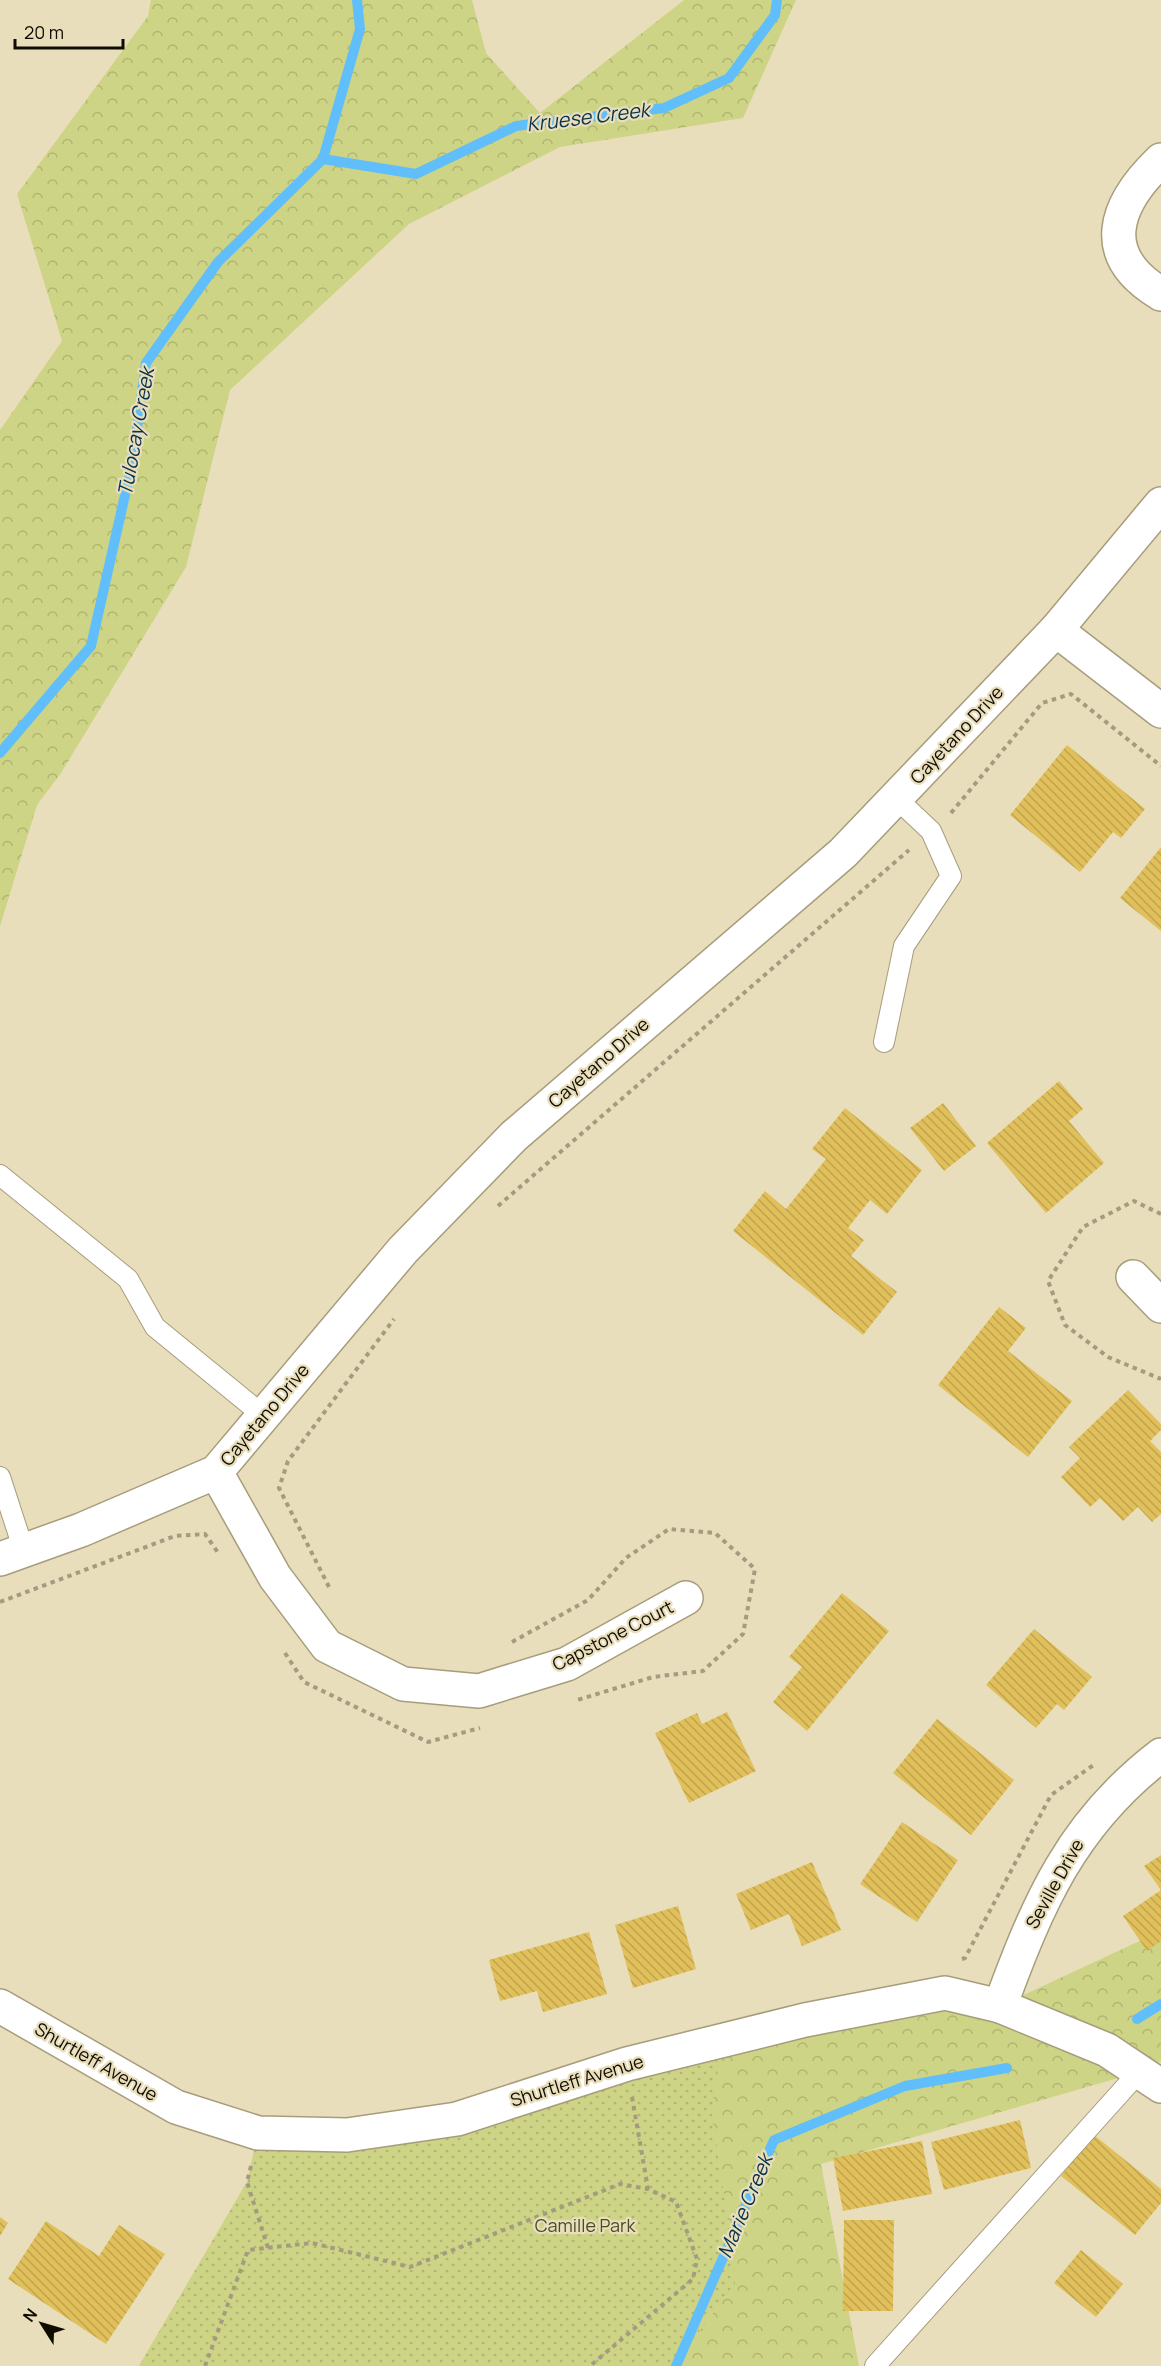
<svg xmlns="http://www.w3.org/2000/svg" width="1161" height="2366" font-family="Manrope,sans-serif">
	<defs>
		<pattern id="forest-crowns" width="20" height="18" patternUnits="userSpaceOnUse" patternTransform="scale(1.5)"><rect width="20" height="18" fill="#ced485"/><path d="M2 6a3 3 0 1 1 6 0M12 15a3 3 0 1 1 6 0" fill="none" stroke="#b0b571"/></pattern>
		<pattern id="park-dots" width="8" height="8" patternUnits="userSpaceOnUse" patternTransform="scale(1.5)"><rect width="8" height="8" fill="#ced485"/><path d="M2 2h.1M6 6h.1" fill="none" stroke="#b0b571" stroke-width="1.8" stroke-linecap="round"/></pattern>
		<pattern id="building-back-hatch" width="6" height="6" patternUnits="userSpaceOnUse" patternTransform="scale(1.5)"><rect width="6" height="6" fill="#e1c05c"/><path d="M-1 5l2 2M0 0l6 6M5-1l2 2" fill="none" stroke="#c0a44e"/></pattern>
	</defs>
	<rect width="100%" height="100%" fill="#e9debb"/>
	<g fill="url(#forest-crowns)">
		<path d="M151,0H472L486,53L540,113L684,0H796L743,118L560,147L409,224L230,390L186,567L61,773L37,805L0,926V430L62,341L17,194L148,16Z"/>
		<path d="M1161,1931V2061L1139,2072L821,2164L859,2366H139L247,2182L258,2133L347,2135L805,2020L1000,2006Z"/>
	</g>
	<path fill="url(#park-dots)" d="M719,2041L712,2115L733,2255L735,2284L673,2366H139L247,2182L258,2133L347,2135Z"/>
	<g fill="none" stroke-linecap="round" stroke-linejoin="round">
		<g stroke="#60befb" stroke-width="10">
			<path d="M323,159L416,174L516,126L664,108L729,78L775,15L777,0"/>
			<path d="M0,753L91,646L132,464L146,363L218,262L323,159L360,29L357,0"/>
			<path d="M1137,2019L1161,2004"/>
			<path d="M676,2366L774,2140L905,2086L1007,2068"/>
		</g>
	</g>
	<g fill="url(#building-back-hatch)">
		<path d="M1067,745L1145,809L1121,838L1113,832L1080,872L1010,815Z"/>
		<path d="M1161,847V931L1120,898Z"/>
		<path d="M1059,1081L1083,1109L1069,1121L1104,1163L1046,1213L987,1143Z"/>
		<path d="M943,1103L976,1146L944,1171L910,1128Z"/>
		<path d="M845,1108L922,1170L887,1214L870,1200L848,1228L864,1240L851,1256L897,1292L863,1335L733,1231L765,1191L786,1209L826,1159L812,1149Z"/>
		<path d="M999,1307L1026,1328L1008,1351L1072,1401L1028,1457L938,1385Z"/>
		<path d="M1128,1390L1161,1424V1430L1150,1441L1161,1452V1514L1152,1522L1138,1507L1123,1521L1100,1498L1090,1507L1061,1477L1080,1458L1069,1447Z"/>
		<path d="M842,1593L889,1631L807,1731L773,1702L802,1667L789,1657Z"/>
		<path d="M1034,1629L1092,1677L1064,1710L1057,1704L1036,1728L986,1685Z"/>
		<path d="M727,1712L756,1771L689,1803L655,1733L697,1713L702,1724Z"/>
		<path d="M937,1719L1014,1780L971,1835L893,1773Z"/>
		<path d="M902,1822L958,1860L917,1922L860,1884Z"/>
		<path d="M1161,1855V1941L1147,1951L1123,1916L1161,1890L1144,1866Z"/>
		<path d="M812,1862L841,1930L802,1946L789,1914L751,1930L736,1894Z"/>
		<path d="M678,1906L696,1969L633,1988L615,1925Z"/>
		<path d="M589,1932L607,1994L543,2012L537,1991L500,2001L489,1960Z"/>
		<path d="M1020,2120L1031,2168L944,2190L931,2142Z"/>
		<path d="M1094,2135L1161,2189V2203L1135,2235L1061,2176Z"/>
		<path d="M922,2141L932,2194L843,2211L833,2158Z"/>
		<path d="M0,2217L8,2223L0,2236Z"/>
		<path d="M844,2220H894L893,2311H843Z"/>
		<path d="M46,2221L99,2256L119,2225L165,2254L106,2344L8,2279Z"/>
		<path d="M1081,2250L1123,2284L1096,2317L1054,2283Z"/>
	</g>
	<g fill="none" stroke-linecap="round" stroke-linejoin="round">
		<g stroke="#a79c7c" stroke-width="22">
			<g id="service">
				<path d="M884,1042L904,946L951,876L931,831L897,799"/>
				<path d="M0,1175L128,1279L155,1327L264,1416"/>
				<path d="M0,1477L24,1551"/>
				<path d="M875,2366L1139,2072"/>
			</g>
		</g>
		<g stroke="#a79c7c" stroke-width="36">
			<g id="minor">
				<path d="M1161,160C1114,205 1096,255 1161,294"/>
				<path d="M1056,630L1161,711"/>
				<path d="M1133,1277L1161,1306"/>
				<path d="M216,1472L275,1577L327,1646L403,1684L479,1691L508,1682L567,1664L686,1598"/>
				<path d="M0,1559L81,1530L216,1472L403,1250L514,1136L843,853L1056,630L1161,504"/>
				<path d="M1000,2006C1038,1903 1071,1824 1161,1755"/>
			</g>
		</g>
		<g stroke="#a79c7c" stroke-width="36">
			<path id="tertiary" d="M0,2006L176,2107L258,2133L347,2135L457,2119L627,2064L805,2020L945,1993L1000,2006L1107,2050L1161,2086"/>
		</g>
		<g stroke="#a49b80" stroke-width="4" stroke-dasharray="4.5 4.5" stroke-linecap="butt">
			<path d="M951,813L1042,703L1071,694L1161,766"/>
			<path d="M498,1206L909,850"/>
			<path d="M1161,1214L1134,1201L1083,1227L1048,1281L1065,1325L1108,1357L1161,1379"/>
			<path d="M329,1587L279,1488L288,1461L394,1319"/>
			<path d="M0,1602L175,1536L205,1534L219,1554"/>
			<path d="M512,1642L588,1600L626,1558L669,1529L715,1533L755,1569L743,1634L703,1671L653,1677L574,1701"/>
			<path d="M285,1653L304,1682L428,1742L480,1728"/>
			<path d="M962,1959L965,1958L1051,1795L1095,1764"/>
			<path d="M632,2097L648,2189"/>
			<path d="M251,2166L247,2182L268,2248"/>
			<path d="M205,2366L248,2250L312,2243L410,2267L620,2184L648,2189L676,2202L697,2259L693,2279L590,2366"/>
		</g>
		<use href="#service" stroke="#fff" stroke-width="20"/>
		<use href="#minor" stroke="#fff" stroke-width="33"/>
		<use href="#tertiary" stroke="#fff" stroke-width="33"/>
	</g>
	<g text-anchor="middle" stroke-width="4.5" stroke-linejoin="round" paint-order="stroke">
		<g font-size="18" fill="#100c02" stroke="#e9debb">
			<text transform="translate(957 735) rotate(-47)" y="6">Cayetano Drive</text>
			<text transform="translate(599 1063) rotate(-41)" y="6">Cayetano Drive</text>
			<text transform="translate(265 1415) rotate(-50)" y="6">Cayetano Drive</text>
			<text transform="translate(613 1636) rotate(-27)" y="6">Capstone Court</text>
			<text transform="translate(1055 1884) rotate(-61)" y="6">Seville Drive</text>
			<text transform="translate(96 2062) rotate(30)" y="6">Shurtleff Avenue</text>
			<text transform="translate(577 2081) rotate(-17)" y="6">Shurtleff Avenue</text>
		</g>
		<g font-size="18" fill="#4b4e24" stroke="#e9debb">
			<text x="585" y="2232">Camille Park</text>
		</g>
		<g font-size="20" font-style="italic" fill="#08324b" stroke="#e9debb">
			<text transform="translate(588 117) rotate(-7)" y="7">Kruese Creek</text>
			<text transform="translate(136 432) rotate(-80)" y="7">Tulocay Creek</text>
			<text transform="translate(745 2206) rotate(-67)" y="7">Marie Creek</text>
		</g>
	</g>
	<g transform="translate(42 2324) rotate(307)" stroke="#e9debb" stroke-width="4.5" paint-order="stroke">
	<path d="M0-4.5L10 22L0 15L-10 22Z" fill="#100c02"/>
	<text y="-9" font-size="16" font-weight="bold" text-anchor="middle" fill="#100c02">N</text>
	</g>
	<path d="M15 39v9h108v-9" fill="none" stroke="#100c02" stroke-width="3"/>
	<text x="24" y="39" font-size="18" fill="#100c02" stroke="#e9debb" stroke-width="4.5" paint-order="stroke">20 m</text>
</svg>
